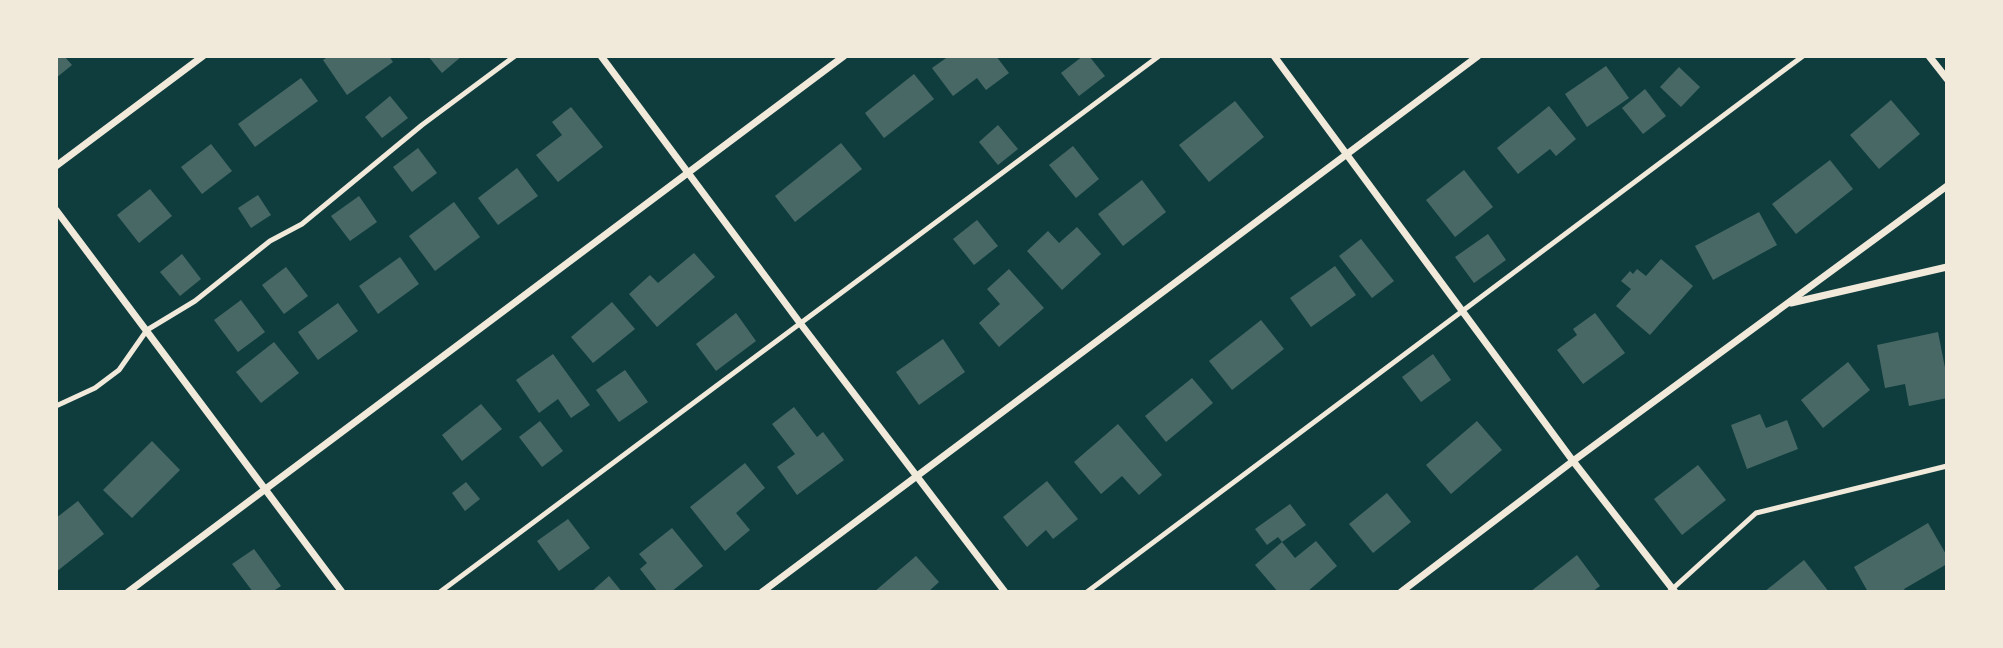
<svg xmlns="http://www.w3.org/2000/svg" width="2003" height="648" font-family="Barlow,sans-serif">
	<rect width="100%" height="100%" fill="#0f3d3e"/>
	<g fill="#486865">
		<path d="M56,56H64L72,65L56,78Z"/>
		<path d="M329,56H389L393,62L347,95L323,60Z"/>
		<path d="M428,56H462L442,73Z"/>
		<path d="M949,56H996L1009,73L986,90L977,78L953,96L932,68Z"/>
		<path d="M1083,56H1089L1105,76L1079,96L1061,73Z"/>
		<path d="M1606,66L1629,98L1587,127L1565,94Z"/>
		<path d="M1679,67L1700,87L1681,107L1660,87Z"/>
		<path d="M914,74L934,99L884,138L865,113Z"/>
		<path d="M301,78L318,101L255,147L238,124Z"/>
		<path d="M1645,89L1666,116L1643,134L1622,108Z"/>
		<path d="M390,96L408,118L382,138L365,117Z"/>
		<path d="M1891,100L1920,134L1879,169L1850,135Z"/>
		<path d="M1235,101L1264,137L1209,182L1179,145Z"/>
		<path d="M1549,106L1576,139L1556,156L1550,149L1518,174L1497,148Z"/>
		<path d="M571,107L603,147L558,182L536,155L562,135L552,122Z"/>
		<path d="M998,125L1018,149L998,165L979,142Z"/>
		<path d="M841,143L862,169L795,222L775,196Z"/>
		<path d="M211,144L232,171L202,194L181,167Z"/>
		<path d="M1073,146L1099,179L1076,198L1049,165Z"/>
		<path d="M418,148L437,173L412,192L393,167Z"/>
		<path d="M1830,160L1853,189L1796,234L1772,204Z"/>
		<path d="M517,168L538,196L498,225L478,198Z"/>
		<path d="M1464,170L1493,207L1455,237L1426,200Z"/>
		<path d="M1142,180L1166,212L1123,246L1098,214Z"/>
		<path d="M150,189L172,216L139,243L117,215Z"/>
		<path d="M258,195L271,215L251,228L238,208Z"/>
		<path d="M359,196L377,222L350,241L331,216Z"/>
		<path d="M454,202L480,237L435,271L409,236Z"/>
		<path d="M1759,212L1777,245L1713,280L1695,246Z"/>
		<path d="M977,220L998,246L974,265L953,239Z"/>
		<path d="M1077,227L1101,254L1062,290L1027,251L1048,231L1059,243Z"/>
		<path d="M1488,234L1506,260L1474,283L1455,257Z"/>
		<path d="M1361,239L1394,281L1372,298L1339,256Z"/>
		<path d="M694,253L715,277L657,327L629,294L650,275L658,283Z"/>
		<path d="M182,254L201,279L180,296L160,272Z"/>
		<path d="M400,257L419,284L378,314L359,286Z"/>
		<path d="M1661,259L1693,286L1650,335L1616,306L1631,289L1621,281L1630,271L1633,274L1637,269L1646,276Z"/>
		<path d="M1335,266L1356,295L1311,327L1290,298Z"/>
		<path d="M286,267L308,296L284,314L262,285Z"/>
		<path d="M1009,269L1044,308L999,347L979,323L1000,304L987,289Z"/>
		<path d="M241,300L265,332L238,352L214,320Z"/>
		<path d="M612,302L635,329L593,363L571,337Z"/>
		<path d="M338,303L358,331L318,360L298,332Z"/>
		<path d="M736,313L756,341L716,371L696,344Z"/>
		<path d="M1595,313L1625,353L1583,384L1557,350L1577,335L1573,329Z"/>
		<path d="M1261,320L1284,349L1232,390L1209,361Z"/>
		<path d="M1938,332L1947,378V398L1909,406L1905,384L1885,388L1877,345Z"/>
		<path d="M943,339L965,372L919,405L896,372Z"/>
		<path d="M274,342L299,373L261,403L236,372Z"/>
		<path d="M553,354L590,405L571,418L558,399L539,413L516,380Z"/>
		<path d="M1433,354L1451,380L1421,402L1402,377Z"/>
		<path d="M1848,362L1870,390L1823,428L1801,400Z"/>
		<path d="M625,370L648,402L619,422L596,390Z"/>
		<path d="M1192,378L1213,403L1166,442L1145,416Z"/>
		<path d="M481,404L502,429L462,461L442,435Z"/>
		<path d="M794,407L817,437L823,432L844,460L797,495L777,467L795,454L772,424Z"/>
		<path d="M1760,414L1766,428L1787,420L1798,449L1747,469L1731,425Z"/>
		<path d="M540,421L563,451L542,467L519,437Z"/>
		<path d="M1477,421L1502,450L1451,494L1426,465Z"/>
		<path d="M1118,424L1162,475L1139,495L1122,476L1101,494L1074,462Z"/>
		<path d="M152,441L180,470L132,518L103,490Z"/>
		<path d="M745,463L765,488L736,513L750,530L725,551L690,507Z"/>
		<path d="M1698,465L1726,500L1682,535L1654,499Z"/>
		<path d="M1047,481L1078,519L1053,539L1046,530L1027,547L1003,517Z"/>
		<path d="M466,482L480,499L465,511L452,493Z"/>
		<path d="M1387,493L1411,522L1373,553L1349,524Z"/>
		<path d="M78,501L104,534L56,572V518Z"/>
		<path d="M1290,504L1306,525L1282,542L1278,537L1267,545L1255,529Z"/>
		<path d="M568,519L590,548L559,571L537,541Z"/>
		<path d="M1928,523L1947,556V564L1904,589L1906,592H1868L1854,567Z"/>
		<path d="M672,528L703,566L671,592H658L640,569L647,563L639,554Z"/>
		<path d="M1316,541L1337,566L1307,592H1278L1255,565L1282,542L1295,558Z"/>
		<path d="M254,549L281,586L272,592H253L232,564Z"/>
		<path d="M1577,555L1600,586L1592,592H1530Z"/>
		<path d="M916,556L939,582L928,592H874Z"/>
		<path d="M1804,560L1829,592H1764Z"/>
		<path d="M609,576L622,592H591Z"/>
	</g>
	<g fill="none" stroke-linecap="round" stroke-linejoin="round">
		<g stroke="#f1e9da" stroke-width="5">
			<path d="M56,406L95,388L119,370L147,330L195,301L270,241L302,224L422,125L515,56"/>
			<path d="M440,592L1159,56"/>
			<path d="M1087,592L1803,56"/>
			<path d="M1669,592L1756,513L1947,466"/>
		</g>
		<g stroke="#f1e9da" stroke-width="7">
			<path d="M601,56L800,323L1005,592"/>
			<path d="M1274,56L1573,461L1675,592"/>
			<path d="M1929,56L1947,79"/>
			<path d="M56,166L203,56"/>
			<path d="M56,210L342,592"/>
			<path d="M1791,303L1947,267"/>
			<path d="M128,592L844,56"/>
			<path d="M762,592L1478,56"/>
			<path d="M1401,592L1573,461L1947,186"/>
		</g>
	</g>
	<rect width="2003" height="648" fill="none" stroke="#f1e9da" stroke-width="116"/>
</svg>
